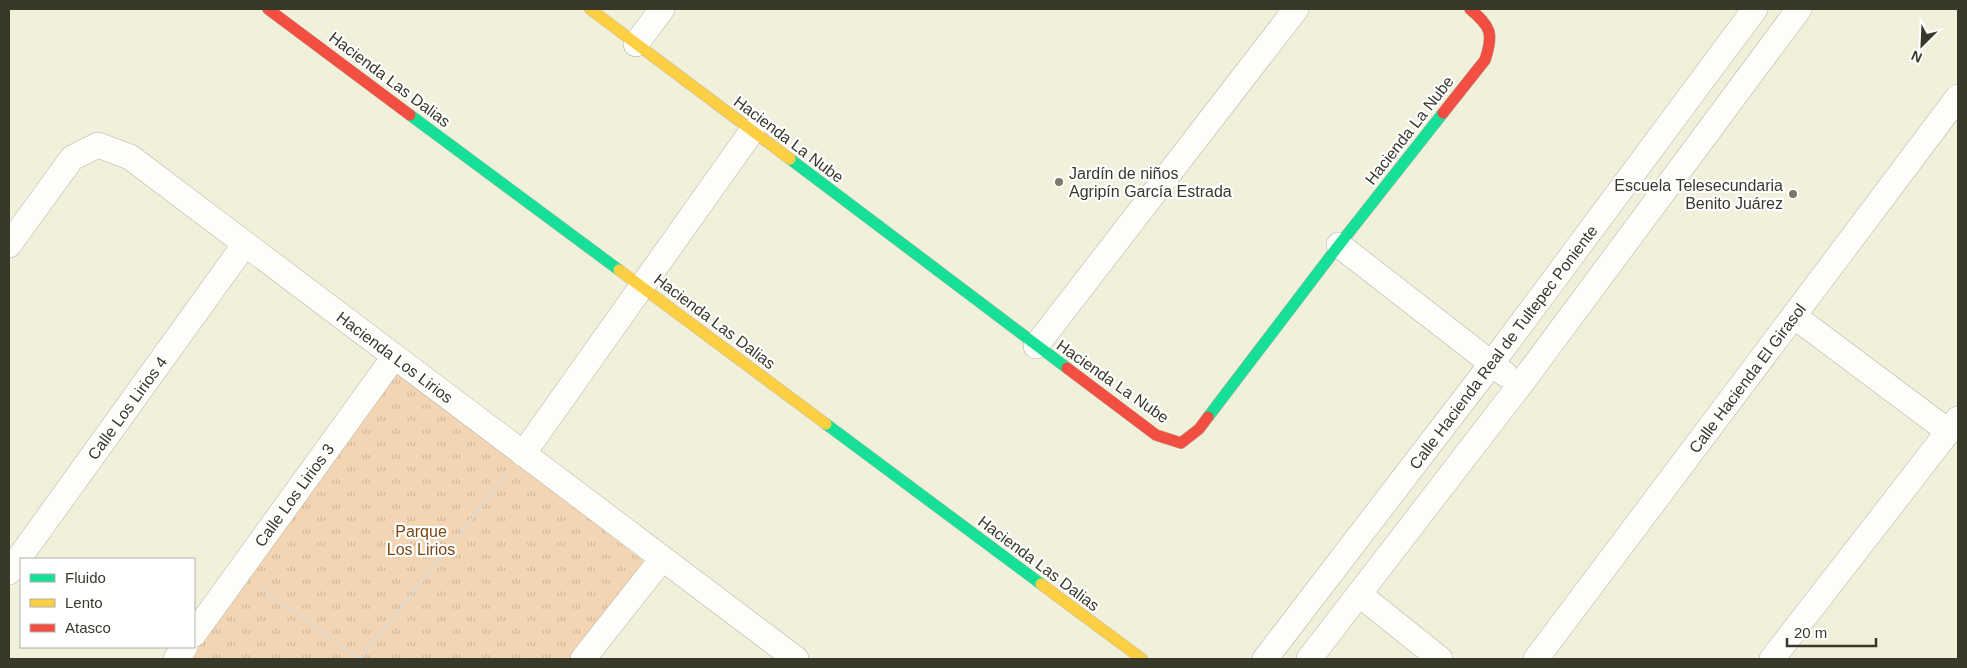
<svg xmlns="http://www.w3.org/2000/svg" width="1967" height="668" font-family="Helvetica,sans-serif">
	<defs>
		<pattern id="grass-tufts" width="24" height="20" patternUnits="userSpaceOnUse" patternTransform="scale(1.25)"><rect width="24" height="20" fill="#f4d5b3"/><path d="M3 7l-1-3M5 7V3M7 7l1-3M15 17l-1-3M17 17v-4M19 17l1-3" fill="none" stroke="#d2b89a"/></pattern>
	</defs>
	<rect width="100%" height="100%" fill="#f0f0db"/>
	<path fill="url(#grass-tufts)" d="M398,372L646,563L571,659H184Z"/>
	<g fill="none" stroke-linecap="round" stroke-linejoin="round">
		<g stroke="#b5b5a5" stroke-width="26">
			<g id="street">
				<path d="M636,44L662,9"/>
				<path d="M9,245L72,158L98,145L130,157L796,659"/>
				<path d="M1339,245L1505,374"/>
				<path d="M1794,316L1949,432"/>
				<path d="M1036,346L1296,9"/>
				<path d="M523,454L752,131"/>
				<path d="M9,572L245,244"/>
				<path d="M1359,594L1440,659"/>
				<path d="M194,634L394,357"/>
				<path d="M176,659L185,647"/>
				<path d="M583,659L662,559"/>
				<path d="M1265,659L1492,363L1755,9"/>
				<path d="M1309,659L1520,385L1799,9"/>
				<path d="M1536,659L1958,97"/>
				<path d="M1772,659L1958,419"/>
			</g>
		</g>
		<g stroke="#b5b5a5" stroke-width="12">
			<g id="fast">
				<path d="M410,115L619,270"/>
				<path d="M790,159L1067,368"/>
				<path d="M1208,417L1339,245L1443,113"/>
				<path d="M826,424L1041,584"/>
			</g>
		</g>
		<g stroke="#b5b5a5" stroke-width="12">
			<g id="slow">
				<path d="M590,9L790,159"/>
				<path d="M619,270L826,424"/>
				<path d="M1041,584L1142,659"/>
			</g>
		</g>
		<g stroke="#b5b5a5" stroke-width="12">
			<g id="jam">
				<path d="M268,9L410,115"/>
				<path d="M1443,113L1485,60C1494,33 1491,27 1470,9"/>
				<path d="M1067,368L1156,435L1181,443L1199,429L1208,417"/>
			</g>
		</g>
		<g stroke="#dbdbd5" stroke-width="3" stroke-dasharray="4 2.5" stroke-linecap="butt">
			<path d="M261,589L360,659"/>
			<path d="M360,659L507,474"/>
		</g>
		<use href="#street" stroke="#fdfdfa" stroke-width="25"/>
		<use href="#fast" stroke="#16e098" stroke-width="11"/>
		<use href="#slow" stroke="#ffcf43" stroke-width="11"/>
		<use href="#jam" stroke="#f24e42" stroke-width="11"/>
	</g>
	<g fill="#797968" stroke="#fff" stroke-width="2">
		<circle cx="1059" cy="182" r="5"/>
		<circle cx="1793" cy="194" r="5"/>
	</g>
	<g text-anchor="middle" stroke-width="4.5" stroke-linejoin="round" paint-order="stroke">
		<g font-size="16" fill="#39392a" stroke="#fff">
			<text transform="translate(390 79) rotate(37)" y="6">Hacienda Las Dalias</text>
			<text transform="translate(1409 130) rotate(-52)" y="6">Hacienda La Nube</text>
			<text transform="translate(789 139) rotate(37)" y="6">Hacienda La Nube</text>
			<text transform="translate(715 321) rotate(37)" y="6">Hacienda Las Dalias</text>
			<text transform="translate(1503 347) rotate(-53)" y="6">Calle Hacienda Real de Tultepec Poniente</text>
			<text transform="translate(395 357) rotate(37)" y="6">Hacienda Los Lirios</text>
			<text transform="translate(1747 378) rotate(-53)" y="6">Calle Hacienda El Girasol</text>
			<text transform="translate(1113 381) rotate(35)" y="6">Hacienda La Nube</text>
			<text transform="translate(127 408) rotate(-54)" y="6">Calle Los Lirios 4</text>
			<text transform="translate(294 495) rotate(-54)" y="6">Calle Los Lirios 3</text>
			<text transform="translate(1039 563) rotate(37)" y="6">Hacienda Las Dalias</text>
		</g>
		<g font-size="16" fill="#39392a" stroke="#fff" text-anchor="start">
			<text x="1069" y="179">Jardín de niños<tspan x="1069" dy="18">Agripín García Estrada</tspan></text>
			<text x="1783" y="191" text-anchor="end">Escuela Telesecundaria<tspan x="1783" dy="18">Benito Juárez</tspan></text>
		</g>
		<g font-size="16" fill="#7b4814" stroke="#fff">
			<text x="421" y="537">Parque<tspan x="421" dy="18">Los Lirios</tspan></text>
		</g>
	</g>
	<rect width="1967" height="668" fill="none" stroke="#39392a" stroke-width="20"/>
	<rect x="20" y="558" width="175" height="90" fill="#ffffff" stroke="#b0b0aa"/>
	<rect x="30" y="574" width="25" height="8" fill="#16e098" stroke="#b0b0aa"/>
	<text x="65" y="583" font-size="15" fill="#39392a">Fluido</text>
	<rect x="30" y="599" width="25" height="8" fill="#ffcf43" stroke="#b0b0aa"/>
	<text x="65" y="608" font-size="15" fill="#39392a">Lento</text>
	<rect x="30" y="624" width="25" height="8" fill="#f24e42" stroke="#b0b0aa"/>
	<text x="65" y="633" font-size="15" fill="#39392a">Atasco</text>
	<g transform="translate(1922 45) rotate(204)" stroke="#ffffff" stroke-width="4" paint-order="stroke">
	<path d="M0-4L9 19L0 12L-9 19Z" fill="#39392a"/>
	<text y="-8" font-size="14" font-weight="bold" text-anchor="middle" fill="#39392a">N</text>
	</g>
	<path d="M1787 638v8h89v-8" fill="none" stroke="#39392a" stroke-width="2.5"/>
	<text x="1794" y="638" font-size="15" fill="#39392a" stroke="#ffffff" stroke-width="4" paint-order="stroke">20 m</text>
</svg>
